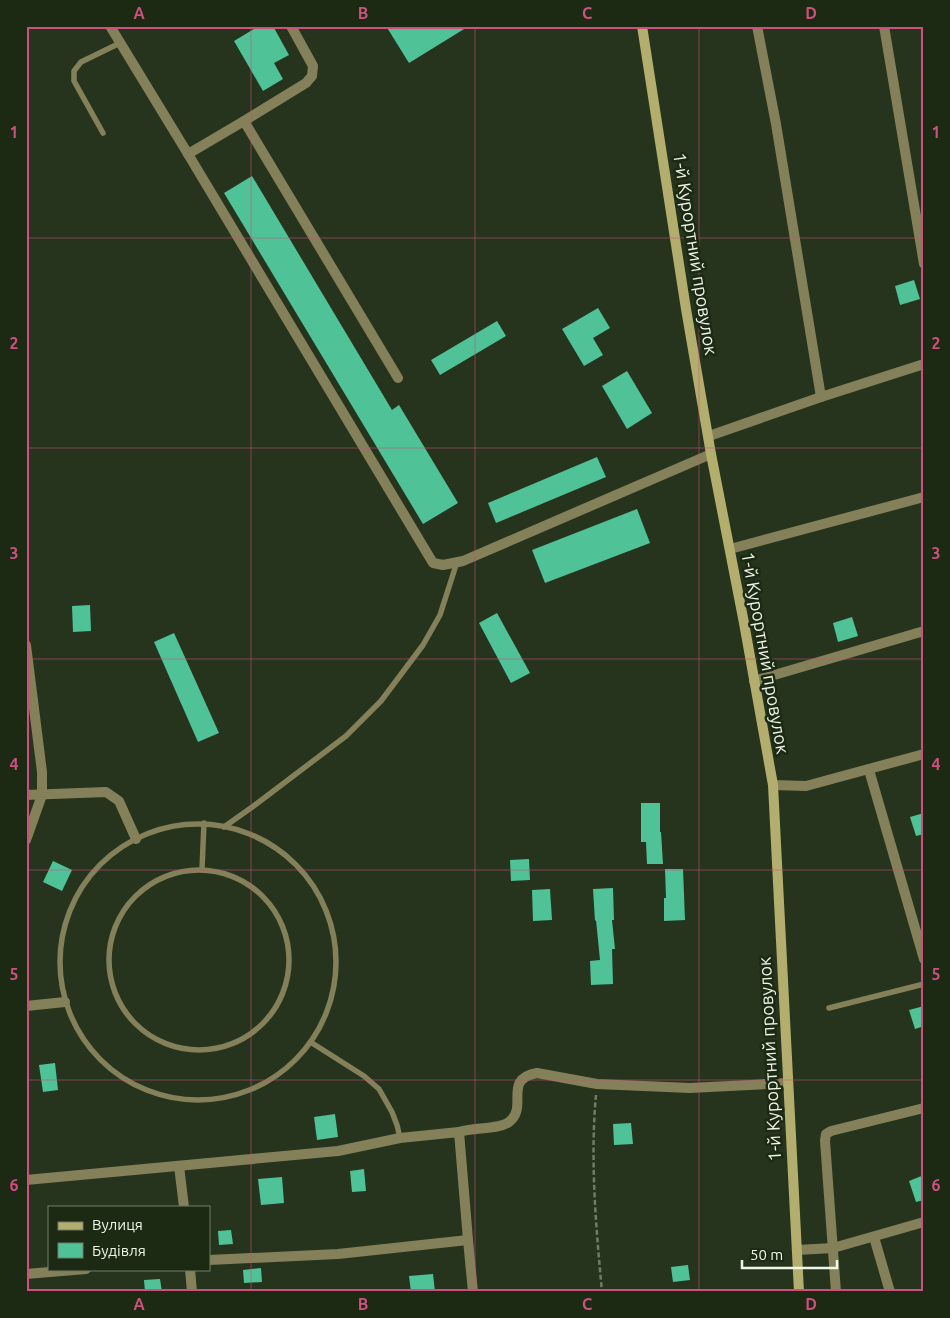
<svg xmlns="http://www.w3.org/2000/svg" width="950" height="1318" font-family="Ubuntu,sans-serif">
	<rect width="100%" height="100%" fill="#26341d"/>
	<g fill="#4fc297">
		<path d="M259,26H273L289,55L274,63L283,79L263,91L234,41Z"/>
		<path d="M386,26H469L409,63Z"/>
		<path d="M252,176L392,410L399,405L458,503L423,524L224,193Z"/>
		<path d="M914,280L920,299L900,305L895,286Z"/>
		<path d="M598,308L610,328L593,338L603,355L584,366L562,329Z"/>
		<path d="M497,321L506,336L440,375L431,360Z"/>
		<path d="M627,371L652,413L627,429L602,386Z"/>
		<path d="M597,457L606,477L496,523L488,503Z"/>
		<path d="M637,509L650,543L545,583L532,550Z"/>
		<path d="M90,605L91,631L73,632L72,606Z"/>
		<path d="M497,613L530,673L511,683L479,623Z"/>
		<path d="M852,617L858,636L838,642L833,623Z"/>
		<path d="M174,633L219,733L198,742L154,642Z"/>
		<path d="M641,803H660V832H661L663,864H647L646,842H641Z"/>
		<path d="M924,813V834L916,836L910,817Z"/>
		<path d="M529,859L530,880L511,881L510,860Z"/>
		<path d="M53,861L72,870L62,891L43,882Z"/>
		<path d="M665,869H683L685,920L664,921V898H666Z"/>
		<path d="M613,888L614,920H612L615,949H612L613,984L591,985L590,961L600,960L596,920L595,921L593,889Z"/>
		<path d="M550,889L552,920L533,921L532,890Z"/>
		<path d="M924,1006V1026L915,1029L909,1010Z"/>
		<path d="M55,1063L58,1090L43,1092L39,1065Z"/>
		<path d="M335,1114L338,1137L317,1140L314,1117Z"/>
		<path d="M631,1123L633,1144L614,1145L613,1124Z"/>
		<path d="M364,1169L366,1191L352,1192L350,1171Z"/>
		<path d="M924,1175V1200L916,1202L909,1181Z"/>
		<path d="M282,1177L284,1203L261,1205L258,1179Z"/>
		<path d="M231,1230L233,1244L219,1245L218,1231Z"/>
		<path d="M688,1265L690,1280L673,1282L671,1267Z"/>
		<path d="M261,1268L262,1282L244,1283L243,1270Z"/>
		<path d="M433,1274L435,1292H411L409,1276Z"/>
		<path d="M160,1279L162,1292H145L144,1280Z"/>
	</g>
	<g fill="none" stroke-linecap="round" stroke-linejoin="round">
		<path stroke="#6f7b67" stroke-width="2.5" stroke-dasharray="5 2.5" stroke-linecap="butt" d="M596,1095C590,1160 596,1227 602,1292"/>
		<g stroke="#848059" stroke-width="5.5">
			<path d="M103,133L74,81V71L81,62L120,43"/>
			<circle cx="198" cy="962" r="138"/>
			<path d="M224,827L255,805L346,736L381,701L423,645L440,615L457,562"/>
			<path d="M202,869L204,823"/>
			<circle cx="199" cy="960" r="90"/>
			<path d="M829,1008L924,984"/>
			<path d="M312,1043L364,1076L379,1089L392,1112L397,1125L400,1138"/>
		</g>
		<g stroke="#848059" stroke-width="10">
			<path d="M110,26L188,154L433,563L443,565L463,561L711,454"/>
			<path d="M757,26L776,124L821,397"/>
			<path d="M884,26L924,264"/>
			<path d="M244,121L306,83L312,76L313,66L291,26"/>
			<path d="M188,154L244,121L398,378"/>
			<path d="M709,436L821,397L924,364"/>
			<path d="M730,549L924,497"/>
			<path d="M26,645L42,772V795L26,840"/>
			<path d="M754,681L924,631"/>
			<path d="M869,770L924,959"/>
			<path d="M773,785L806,786L924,754"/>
			<path d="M26,795L106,792L119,801L136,839"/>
			<path d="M26,1006L65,1002"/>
			<path d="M459,1132C473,1127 499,1130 509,1122C529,1107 502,1079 537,1073L597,1084L690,1088L787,1083"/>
			<path d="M179,1166L184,1207"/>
			<path d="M26,1180L338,1151L400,1138L459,1132L468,1240L473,1292"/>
			<path d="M874,1237L890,1292"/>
			<path d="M797,1250L833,1248L924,1222"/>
			<path d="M209,1260L338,1254L468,1240"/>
			<path d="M190,1269L192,1292"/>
			<path d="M26,1274L86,1269"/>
			<path d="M836,1292L825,1141L826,1134L831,1131L924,1108"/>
		</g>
		<path stroke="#b4ae6e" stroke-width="10" d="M642,26L686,309L711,454L744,623L773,785L799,1292"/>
	</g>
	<path fill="none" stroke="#cd507e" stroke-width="1" stroke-opacity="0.55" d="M251,26V1292M475,26V1292M699,26V1292M26,238H924M26,448H924M26,659H924M26,870H924M26,1080H924"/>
	<g text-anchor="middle" stroke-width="5" stroke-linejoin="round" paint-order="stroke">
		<g font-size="18" fill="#edf6e8" stroke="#1c2a14">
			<text transform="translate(695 254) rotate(81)" y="6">1-й Курортний провулок</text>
			<text transform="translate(765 653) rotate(80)" y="6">1-й Курортний провулок</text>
			<text transform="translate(770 1059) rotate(-93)" y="6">1-й Курортний провулок</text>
		</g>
	</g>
	<rect width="950" height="1318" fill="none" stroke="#1c2a14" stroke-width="55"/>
	<rect x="48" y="1206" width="162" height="65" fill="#1c2a14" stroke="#707c69"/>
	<rect x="58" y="1222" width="25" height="8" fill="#b4ae6e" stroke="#707c69"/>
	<text x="92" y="1230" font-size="15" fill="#edf6e8">Вулиця</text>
	<rect x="58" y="1243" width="25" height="15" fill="#4fc297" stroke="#707c69"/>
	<text x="92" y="1256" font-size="15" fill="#edf6e8">Будівля</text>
	<path d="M742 1260v8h95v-8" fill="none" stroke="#edf6e8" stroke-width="2.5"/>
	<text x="750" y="1260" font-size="15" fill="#edf6e8" stroke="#1c2a14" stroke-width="4" paint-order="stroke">50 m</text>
	<rect x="28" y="28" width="894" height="1262" fill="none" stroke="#cd507e" stroke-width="2"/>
	<g font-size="16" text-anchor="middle" font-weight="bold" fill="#cd507e">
		<text x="139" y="19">A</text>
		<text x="363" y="19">B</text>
		<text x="587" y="19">C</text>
		<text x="811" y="19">D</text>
		<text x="14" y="138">1</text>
		<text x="936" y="138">1</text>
		<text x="14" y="349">2</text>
		<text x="936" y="349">2</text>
		<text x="14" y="559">3</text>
		<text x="936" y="559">3</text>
		<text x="14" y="770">4</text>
		<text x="936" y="770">4</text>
		<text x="14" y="980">5</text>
		<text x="936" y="980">5</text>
		<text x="14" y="1191">6</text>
		<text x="936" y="1191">6</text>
		<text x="139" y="1310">A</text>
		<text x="363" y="1310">B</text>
		<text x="587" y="1310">C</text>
		<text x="811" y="1310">D</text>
	</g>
</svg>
